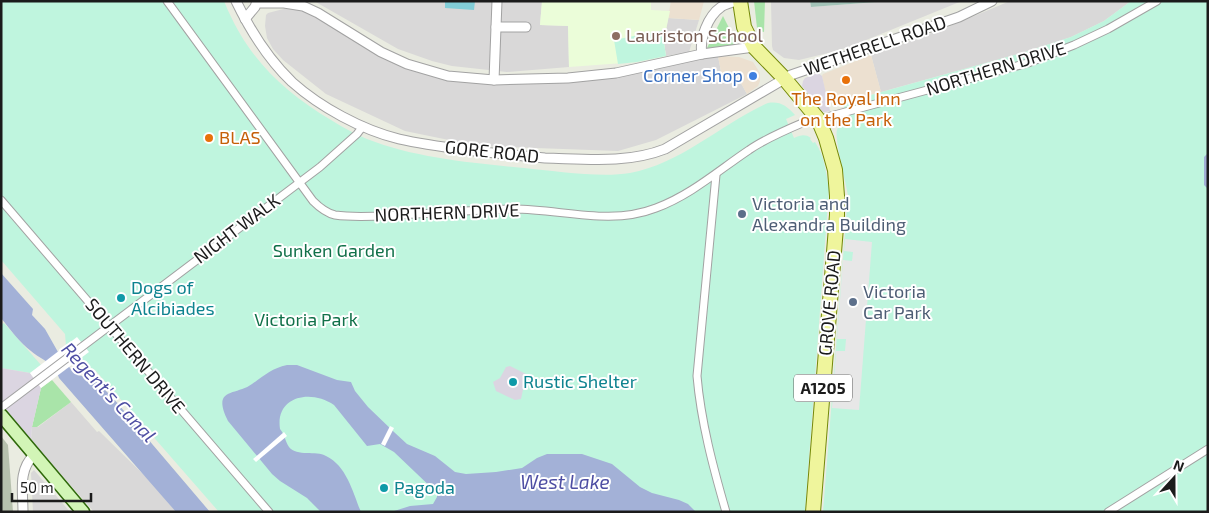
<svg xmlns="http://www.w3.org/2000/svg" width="1209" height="513" font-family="'Exo 2',sans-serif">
	<rect width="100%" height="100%" fill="#eaece1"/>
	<g fill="#d9d8d8">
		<path d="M314,1H542L540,25L568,26L569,67L507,72L452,66L432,61L398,49Z"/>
		<path d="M810,1L811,7L890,1H962L849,47L828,53L799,60L784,58L773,50L772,46L771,2Z"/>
		<path d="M1010,1H1131L1104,21L1071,37L1025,52L881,92L871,55L948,27Z"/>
		<path d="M287,8L305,11L424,71L547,82L718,56L722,77L737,76L747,94L656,140L618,151L478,146L405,131L326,94L283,60L273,49L267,38L265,26L266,15L268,13Z"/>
		<path d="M668,18L699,20L689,52L666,56L664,43L666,42L664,30H666Z"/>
		<path d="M71,402L97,432L99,431L149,480L176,512H94L31,440L32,427H38Z"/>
		<path d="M34,470L70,512H33L31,473Z"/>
	</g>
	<g fill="#ece0d0">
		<path d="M671,1H704L699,20L668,18Z"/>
		<path d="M871,55L881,92L842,103L828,105L822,76L823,74Z"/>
		<path d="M718,56L739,57L753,62L760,73V81L758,86L747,94L737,76L722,77Z"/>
	</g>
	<path fill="#ebfdd9" d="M542,1H651V10L670,11L666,30H664L666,43H664L666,56L637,62L569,67L568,26L540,25Z"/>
	<path fill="#b6c0ad" d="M1,436L8,445L13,512H1Z"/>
	<g fill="#a9e4a9">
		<path d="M754,1H765L764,32L759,31L757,28Z"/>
		<path d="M723,16L738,46L707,48Z"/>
		<path d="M52,380L71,402L37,427H32L41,388Z"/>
	</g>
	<path fill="#a3c3b8" d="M810,1H890L811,7Z"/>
	<g fill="#bff5de">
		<path d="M1,1H224C246,56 281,90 331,120C342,127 355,134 367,139C415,158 473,163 524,168C554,171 601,178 630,173C681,164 721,124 768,103C780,101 787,106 795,115L786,119L794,138C801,135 805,134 811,138L810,139L813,143L815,142C825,156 826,174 829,189L805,512H219L95,370L78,361L83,356L71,342L66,346L65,334L1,260Z"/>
		<path d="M1131,1H1208V512H823L848,195C846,183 834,137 837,130C839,124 843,123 849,121L842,103L1025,52L1071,37L1104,21Z"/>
		<path d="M664,30L666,43H664L666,56L637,62L618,64L614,40Z"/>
		<path d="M4,323L41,365L30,373L1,368V325Z"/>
	</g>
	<path fill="#82cdd7" d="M445,1H475L474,10L445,8Z"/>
	<path fill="#e7e7e7" d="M845,239L872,242L859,410L832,408L836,351H845L846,339H837L843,260L852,261L853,252L844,251Z"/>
	<g fill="#dbd5e1">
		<path d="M818,73L822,76L830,111L825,112H822L802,86L803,81L805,78Z"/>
		<path d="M510,366L528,375L524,385L521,399L515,400L496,391L493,382L500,378L506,367Z"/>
		<path d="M1,368L30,373L41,388L32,427L31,440L1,407Z"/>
	</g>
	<g fill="#a3b1d7">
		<path d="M1208,153V189L1204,185V157Z"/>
		<path d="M1,273L33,309L32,315L45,329L58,352L70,368L78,375L94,379L113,398L210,512H176L59,378C54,361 42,361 31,351C20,343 10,329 1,318Z"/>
		<path d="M287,365H297L337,380L351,382L355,391L368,407L394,432L407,444L435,456L455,472L466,474L496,472L522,468L537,458L547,454H582L612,464L640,487L652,493L679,500L688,504L696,512H391L410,506L433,504L437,497V493L394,452L380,444L367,446L334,405C311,389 275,396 280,429C285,435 285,441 289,447C297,457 316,450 326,456C347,466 353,493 361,512H321L307,498L280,481L272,474L228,421C211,387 236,396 252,384C264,376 272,368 287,365Z"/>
	</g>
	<g fill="#fff">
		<path d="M77,337L89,352L41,388L30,373Z"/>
		<path d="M390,426L394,428L385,446L381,444Z"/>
		<path d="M284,432L287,436L256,462L253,459Z"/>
	</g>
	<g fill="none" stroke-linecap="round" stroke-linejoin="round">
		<g stroke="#a2a2a2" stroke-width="9">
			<g id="pedestrian">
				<path d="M167,1L313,201C319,207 326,213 335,215C356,218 378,216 400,215C438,213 476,210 514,209C561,209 610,226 656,208C691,195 719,170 749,150C766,138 788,129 807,121"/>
				<path d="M827,117L1028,63L1074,45L1108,29L1157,1"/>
				<path d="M716,175L697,376C701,422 713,467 726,512"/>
				<path d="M1,200L269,512"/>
				<path d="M1,408L320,167L357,134L363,126"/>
				<path d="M1108,512L1208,449"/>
			</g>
		</g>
		<g stroke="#a2a2a2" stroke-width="11">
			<g id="minor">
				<path d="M236,1C250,30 268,59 292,82C320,107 362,130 399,139C421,144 443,147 466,150C493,153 518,156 545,158C585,159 627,164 665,149L791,75L959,17L992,1"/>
				<path d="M257,3H284L303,6L318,13L381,52L407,64L448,76L494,80L568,78L616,73L702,54L754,47"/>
				<path d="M245,19L255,7L257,1"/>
				<path d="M496,27H526"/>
				<path d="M702,54C699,39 708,16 721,7C725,4 731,3 736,1"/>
				<path d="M494,80L497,1"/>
				<path d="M23,512C23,491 18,470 34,455"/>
			</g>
		</g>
		<g stroke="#2f690b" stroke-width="15">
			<path id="secondary" d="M1,415L83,512"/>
		</g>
		<g stroke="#738909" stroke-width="16">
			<path id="primary" d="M740,1L744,27L754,47L784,78L818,119L826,138L835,170L837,196V215L813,512"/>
		</g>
		<use href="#pedestrian" stroke="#fff" stroke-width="7"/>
		<use href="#minor" stroke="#fff" stroke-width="9"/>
		<use href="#secondary" stroke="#d2f5b6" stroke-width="12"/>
		<use href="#primary" stroke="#eff59c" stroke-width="14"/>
	</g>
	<circle fill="#8d6e63" stroke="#fff" stroke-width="2" cx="616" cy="36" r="5"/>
	<circle fill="#3f7fe0" stroke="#fff" stroke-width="2" cx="753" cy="76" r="5"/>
	<g fill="#e8710a" stroke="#fff" stroke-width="2">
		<circle cx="846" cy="80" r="5"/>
		<circle cx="209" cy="138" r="5"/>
	</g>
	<g fill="#5c6f8a" stroke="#fff" stroke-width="2">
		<circle cx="742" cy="214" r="5"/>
		<circle cx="853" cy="302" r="5"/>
	</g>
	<g fill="#0f9aa8" stroke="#fff" stroke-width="2">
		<circle cx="121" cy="298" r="5"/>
		<circle cx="513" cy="382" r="5"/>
		<circle cx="384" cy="488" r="5"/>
	</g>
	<g text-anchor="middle" stroke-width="4" stroke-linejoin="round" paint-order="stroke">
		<rect fill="#fff" stroke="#5f5f5f" stroke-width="1" x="794" y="374.5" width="58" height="27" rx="4"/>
		<g font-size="16" font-weight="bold" fill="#1b1b1b">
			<text x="823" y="394">A1205</text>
		</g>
		<g font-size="18" fill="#785e54" stroke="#fff" text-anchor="start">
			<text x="626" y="42">Lauriston School</text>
		</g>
		<g font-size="18" fill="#1b1b1b" stroke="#fff">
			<text transform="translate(875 46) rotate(-19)" y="6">WETHERELL ROAD</text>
			<text transform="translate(996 69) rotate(-17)" y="6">NORTHERN DRIVE</text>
			<text transform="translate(492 152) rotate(6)" y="6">GORE ROAD</text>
			<text transform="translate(447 213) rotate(-2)" y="6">NORTHERN DRIVE</text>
			<text transform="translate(237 229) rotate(-37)" y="6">NIGHT WALK</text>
			<text transform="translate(830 303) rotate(-85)" y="6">GROVE ROAD</text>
			<text transform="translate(135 356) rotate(50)" y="6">SOUTHERN DRIVE</text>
		</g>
		<g font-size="18" fill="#366cbe" stroke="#fff" text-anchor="end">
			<text x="743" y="82">Corner Shop</text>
		</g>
		<g font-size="18" fill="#c56008" stroke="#fff">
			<text x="846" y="105">The Royal Inn<tspan x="846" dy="21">on the Park</tspan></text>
			<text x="219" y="144" text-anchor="start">BLAS</text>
		</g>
		<g font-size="18" fill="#4e5e75" stroke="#fff" text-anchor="start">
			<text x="752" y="210">Victoria and<tspan x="752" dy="21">Alexandra Building</tspan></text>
			<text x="863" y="298">Victoria<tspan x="863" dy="21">Car Park</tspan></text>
		</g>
		<g font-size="18" fill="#117049" stroke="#fff">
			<text x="334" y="257">Sunken Garden</text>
			<text x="306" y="326">Victoria Park</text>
		</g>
		<g font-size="18" fill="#0d838f" stroke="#fff" text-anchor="start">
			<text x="131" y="294">Dogs of<tspan x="131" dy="21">Alcibiades</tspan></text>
			<text x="523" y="388">Rustic Shelter</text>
			<text x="394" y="494">Pagoda</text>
		</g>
		<g font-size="19" font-style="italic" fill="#4e4ea3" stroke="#fff">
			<text transform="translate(109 392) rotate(47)" y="7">Regent's Canal</text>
			<text x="565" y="489">West Lake</text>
		</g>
	</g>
	<rect width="1209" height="513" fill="none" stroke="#1b1b1b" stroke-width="5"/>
	<g transform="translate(1174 478) rotate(21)" stroke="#ffffff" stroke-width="4" paint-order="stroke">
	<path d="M0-4L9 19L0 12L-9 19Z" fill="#1b1b1b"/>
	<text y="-8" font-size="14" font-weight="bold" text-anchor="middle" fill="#1b1b1b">N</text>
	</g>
	<path d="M12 493v8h79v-8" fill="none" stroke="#1b1b1b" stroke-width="2.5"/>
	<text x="20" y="493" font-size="15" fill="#1b1b1b" stroke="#ffffff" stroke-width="4" paint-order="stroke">50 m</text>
</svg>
